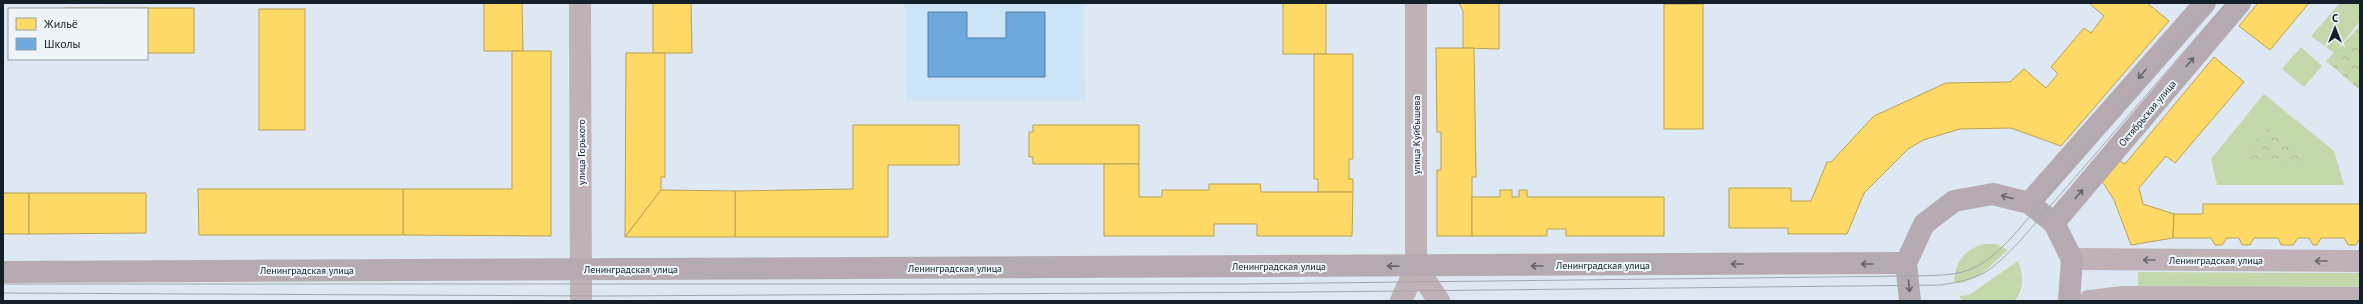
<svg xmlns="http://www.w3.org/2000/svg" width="2363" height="304" font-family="'PT Sans',sans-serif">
	<defs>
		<pattern id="forest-crowns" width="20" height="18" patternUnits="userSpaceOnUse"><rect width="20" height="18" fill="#c3d8aa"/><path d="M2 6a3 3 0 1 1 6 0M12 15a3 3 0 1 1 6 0" fill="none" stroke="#a7b992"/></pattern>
	</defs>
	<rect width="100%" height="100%" fill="#dde8f2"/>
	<path fill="#cee5f8" d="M905,3H1084L1085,101H906Z"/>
	<g fill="#c3d8aa">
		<path d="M2340,3H2360V21L2334,53L2311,36Z"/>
		<path d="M2301,47L2322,66L2304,87L2282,69Z"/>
		<path d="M2264,94L2334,151L2344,185H2217L2211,159Z"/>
		<path d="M1983,244H1996L2008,250C1993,263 1975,285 1954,283C1955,262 1963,251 1983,244Z"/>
		<path d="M2018,261C2023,274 2025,290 2014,301H1963L1959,296L1969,295Z"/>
		<path d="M2138,272L2360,273V292L2138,293Z"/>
	</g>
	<g fill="url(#forest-crowns)">
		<path d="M2360,26V90L2326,61Z"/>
		<path d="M2270,126L2307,159L2303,166L2250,162L2246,152Z"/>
	</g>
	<g fill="#ffd966" stroke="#b8a154">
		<path d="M484,3H522L523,51H484Z"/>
		<path d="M653,3H691L692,53H653Z"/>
		<rect x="1283" y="3" width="43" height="51"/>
		<path d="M1459,3H1499V49L1463,48V11Z"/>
		<path d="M2089,3H2147L2169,21L2061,146L2011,128L1960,129L1923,140L1908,149L1864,193L1847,234H1788V228H1729V188H1791V201H1811L1827,162H1831L1874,116L1946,83L2010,82L2024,69L2046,88L2058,74L2051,67L2084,28L2091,33L2104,16Z"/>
		<path d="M2258,3H2309L2270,50L2239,26Z"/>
		<rect x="1664" y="4" width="39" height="125"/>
		<path d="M65,8H194V53H147V9Z"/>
		<rect x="259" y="9" width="46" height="121"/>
		<path d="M1436,48H1474L1476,177H1472V236H1437V170H1441V132H1437Z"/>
		<path d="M512,51H551V236L403,235V189H512Z"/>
		<path d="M626,53H665V177H661V190L625,237Z"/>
		<path d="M1314,54H1353V159H1349V179H1353V192H1318V179H1314Z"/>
		<path d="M2214,57L2244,82L2175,163L2166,156L2139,188L2143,204L2174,214L2173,238L2131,245L2114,200L2102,181L2120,161L2125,164Z"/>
		<path d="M853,125H959V165H888V237H735V191L853,189Z"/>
		<path d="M1033,125H1139V164H1033V157H1029V132H1033Z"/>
		<path d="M1104,164H1139V197H1162V190H1209V184H1260L1261,192H1353L1352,236H1257V224H1214V236H1104Z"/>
		<path d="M198,189H403V235H199Z"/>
		<path d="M661,190L735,191V237H625Z"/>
		<path d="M1500,190H1512V197H1519V190H1527V197H1664V236H1566V229H1547V236H1472V197H1500Z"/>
		<rect x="3" y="193" width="26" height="41"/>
		<path d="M29,193H146V233L29,234Z"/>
		<path d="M2203,204H2360V238L2356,245H2348L2344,238H2321L2317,245H2313L2309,238H2298L2293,245H2281L2278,238H2254L2250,245H2242L2239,238H2227L2222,245H2215L2211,238H2173L2174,214H2203Z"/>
	</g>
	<path fill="#6fa8dc" stroke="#537fa6" d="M928,12H967V38H1006V12H1045V77H928Z"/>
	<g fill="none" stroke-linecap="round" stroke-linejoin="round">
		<g stroke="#beb2b6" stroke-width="22">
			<path d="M580,3L581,301"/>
			<path d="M2072,259L2360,261"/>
			<path d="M1416,267L1439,301"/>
			<path d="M1401,301L1416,267V3"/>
			<path d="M2089,301L2123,297L2360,298"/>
		</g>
		<g stroke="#b6aab1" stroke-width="22">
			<path d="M2029,203L2205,3"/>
			<path d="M2054,223L2240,3"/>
			<path d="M3,272L1906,263"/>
			<path d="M1910,301L1906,263L1924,224L1954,201L1993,194L2029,203L2054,223L2072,259L2069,301"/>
		</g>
		<g stroke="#a6a5ab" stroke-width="1">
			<path d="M3,284H1241L1908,276C1961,275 1974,277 2013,236L2213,3"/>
			<path d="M3,293L600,296L1309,292L1941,285C1984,278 1990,272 2020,241L2226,3"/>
		</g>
	</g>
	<defs><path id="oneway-shaft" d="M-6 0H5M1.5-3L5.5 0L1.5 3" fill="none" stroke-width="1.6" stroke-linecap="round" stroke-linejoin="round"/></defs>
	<g stroke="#64646d">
		<use href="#oneway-shaft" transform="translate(2190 62) rotate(-50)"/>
		<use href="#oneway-shaft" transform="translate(2142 74) rotate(131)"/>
		<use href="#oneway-shaft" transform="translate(2079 194) rotate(-50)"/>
		<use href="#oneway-shaft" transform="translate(2007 197) rotate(-165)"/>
		<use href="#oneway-shaft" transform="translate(1737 264) rotate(180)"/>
		<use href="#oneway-shaft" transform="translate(1867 264) rotate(180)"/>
		<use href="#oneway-shaft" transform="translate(1393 266) rotate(-178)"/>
		<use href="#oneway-shaft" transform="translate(1537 266) rotate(180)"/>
		<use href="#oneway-shaft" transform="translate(1909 286) rotate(85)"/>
	</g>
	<g stroke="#686870">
		<use href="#oneway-shaft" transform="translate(2149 260) rotate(-180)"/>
		<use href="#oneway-shaft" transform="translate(2321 261) rotate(-180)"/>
	</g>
	<g text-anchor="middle" stroke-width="4" stroke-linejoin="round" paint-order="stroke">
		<g font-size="10" fill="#131f29" stroke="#edf4fa">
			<text transform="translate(2147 113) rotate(-50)" y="4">Октябрьская улица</text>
			<text transform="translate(1416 135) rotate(-90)" y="4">улица Куйбышева</text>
			<text transform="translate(581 152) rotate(-90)" y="4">улица Горького</text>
			<text x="2216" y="264">Ленинградская улица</text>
			<text x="1603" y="269">Ленинградская улица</text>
			<text x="1279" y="270">Ленинградская улица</text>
			<text x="955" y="272">Ленинградская улица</text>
			<text x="631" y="273">Ленинградская улица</text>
			<text x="307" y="274">Ленинградская улица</text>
		</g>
	</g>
	<rect width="2363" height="304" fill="none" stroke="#131f29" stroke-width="8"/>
	<rect x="8" y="8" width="140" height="52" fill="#edf4fa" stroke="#969fa6"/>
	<rect x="16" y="18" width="20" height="12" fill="#ffd966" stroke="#969fa6"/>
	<text x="44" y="28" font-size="12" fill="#131f29">Жильё</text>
	<rect x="16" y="38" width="20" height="12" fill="#6fa8dc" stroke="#969fa6"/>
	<text x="44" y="48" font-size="12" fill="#131f29">Школы</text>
	<g transform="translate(2335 28)" stroke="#edf4fa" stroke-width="3" paint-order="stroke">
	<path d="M0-3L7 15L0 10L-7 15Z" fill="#131f29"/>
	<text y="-6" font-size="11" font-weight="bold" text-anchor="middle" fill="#131f29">С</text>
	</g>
</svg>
